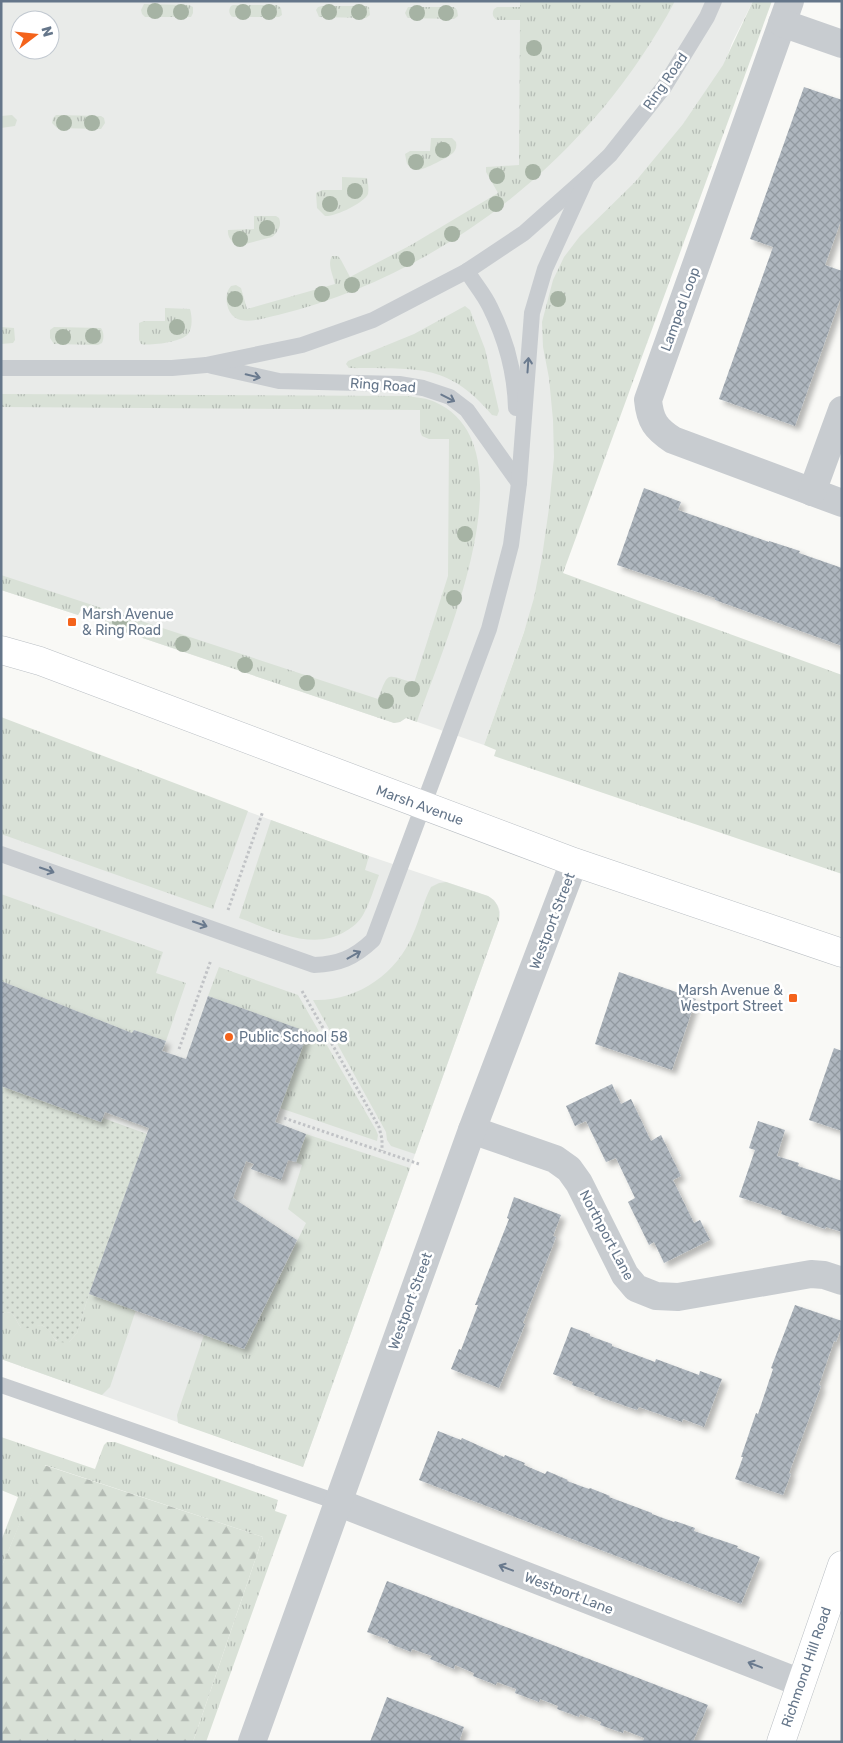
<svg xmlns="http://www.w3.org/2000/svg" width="843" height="1743" font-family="Rubik,sans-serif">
	<defs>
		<pattern id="grass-tufts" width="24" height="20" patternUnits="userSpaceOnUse" patternTransform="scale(1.25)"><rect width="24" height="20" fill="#d9e1d7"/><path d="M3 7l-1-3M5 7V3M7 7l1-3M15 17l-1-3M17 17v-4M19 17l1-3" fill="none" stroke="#b4bbb4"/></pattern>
		<pattern id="forest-firs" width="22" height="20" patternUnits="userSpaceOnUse" patternTransform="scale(1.25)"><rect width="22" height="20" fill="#d9e1d7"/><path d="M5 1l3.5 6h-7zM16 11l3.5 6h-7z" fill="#b4bbb4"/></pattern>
		<pattern id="park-dots" width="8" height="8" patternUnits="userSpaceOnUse" patternTransform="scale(1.25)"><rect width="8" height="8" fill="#d9e1d7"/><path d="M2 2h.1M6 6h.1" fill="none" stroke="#b4bbb4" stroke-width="1.8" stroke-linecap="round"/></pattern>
		<pattern id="building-cross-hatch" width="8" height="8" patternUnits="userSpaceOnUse" patternTransform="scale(1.25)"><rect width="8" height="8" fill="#aeb6be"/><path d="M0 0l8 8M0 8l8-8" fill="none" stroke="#9199a0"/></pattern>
		<filter id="shadow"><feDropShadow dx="4.5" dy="4.5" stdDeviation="2.5" flood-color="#0004"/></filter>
	</defs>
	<rect width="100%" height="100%" fill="#f9f9f6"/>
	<g fill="#e9ebe9" fill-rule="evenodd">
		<path d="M1,1H753L732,43L484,745L406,718L400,722L394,723L104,625L106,619L81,610L78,615L1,590ZM20,20H50V50H20Z"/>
		<path d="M1,721L369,856L488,896L494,900L498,906L500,912L499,920L303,1467L1,1359Z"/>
	</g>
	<g fill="url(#grass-tufts)">
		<path d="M520,1H675C593,155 447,273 278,315C260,319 232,330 227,304C226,297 226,292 231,286L236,285L241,288L247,309L335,284C333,275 327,264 332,256H338L341,260L350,277L411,245L498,193L486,172V167L519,165L520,20H497C492,17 492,13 494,9L497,7H520Z"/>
		<path d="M753,1H772L563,573L842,675V874L494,756L496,750L484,745L524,632L534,598L542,557L549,508L554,457L553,420L549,378L543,347L542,322L553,280L564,257L580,236L635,182L683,124L723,65Z"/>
		<path d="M144,4L189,5L193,7V13L191,17H145L142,14L141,10Z"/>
		<path d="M233,5H277L281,8L282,15L279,17H233C229,15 228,10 231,6Z"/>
		<path d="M322,6H366L369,7L370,15L366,18L319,17L316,10L318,7Z"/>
		<path d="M408,7H454L457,10L458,16L454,19L409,18L407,17L405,13Z"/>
		<path d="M12,115L17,120L15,126L1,128V116Z"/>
		<path d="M56,115L101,116L104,118L105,123L101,129L57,128L52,123L53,118Z"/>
		<path d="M431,138H452L456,142C457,146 456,150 453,153C449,157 422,171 417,170C413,170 410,166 407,164L405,154L410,151H430Z"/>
		<path d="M342,177L367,178C368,183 369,189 368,194C364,203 335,217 325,216L317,208L316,193L322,190H342Z"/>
		<path d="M254,216H276L279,218C282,225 278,232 272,237L242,245C234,244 227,239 228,230L254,229Z"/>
		<path d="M465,306L470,310L485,349L499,411L497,416L492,415C446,360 413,370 349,368L346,364L348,361L414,334Z"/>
		<path d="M165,308L190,309C192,316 193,328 188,334C182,342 150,346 141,344L139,340V323L144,321H165Z"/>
		<path d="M1,327L14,328L15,340L13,343L1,344Z"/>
		<path d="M54,327L101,328C104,332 104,339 102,343L98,345L54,344L50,338V330Z"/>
		<path d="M1,394L409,396C418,398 427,398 435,402C535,446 441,651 417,722L406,718L400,722L394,723L104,625L106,619L81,610L78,615L1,590V575L378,699C389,670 386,675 414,683L448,576L449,439H429L422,436L420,431V410L1,407Z"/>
		<path d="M1,717L248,811L213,909L1,834Z"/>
		<path d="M271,820L369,856L365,870L379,875C374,888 370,903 363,915C359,922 353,927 346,931C313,952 273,930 239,918Z"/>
		<path d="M446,882L488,896C498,902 500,909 499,920L415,1154L391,1146L387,1140L386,1132L313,1000C356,1002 397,974 413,934C420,919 423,902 431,887L439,883Z"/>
		<path d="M1,894L163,952L156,973L186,983L166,1041L134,1030L132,1033L1,981Z"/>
		<path d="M219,967L298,995L376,1130L378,1135L377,1141L280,1108L307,1032L208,996Z"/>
		<path d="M306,1134L410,1168L303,1467L178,1423L177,1415L204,1335L244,1349L306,1223L288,1209L302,1165L296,1162Z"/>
		<path d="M89,1294L136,1310L110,1387L102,1395L1,1359V1314L6,1312L12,1313L21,1328L41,1325L47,1328L56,1341L69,1342L77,1333Z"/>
		<path d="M1,1437L95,1469L104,1445L107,1442H115L278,1500L275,1511L287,1515L206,1742H193L263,1537L45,1465L1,1568V1541L18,1497L1,1490Z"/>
	</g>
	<path fill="url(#forest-firs)" d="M44,1465L263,1537L193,1742H1V1568Z"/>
	<path fill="url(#park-dots)" d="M1,1086L101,1122L103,1118L147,1134L89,1294L77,1333L69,1342C50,1345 55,1331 41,1325L24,1329L21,1328L12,1313L6,1312L1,1314Z"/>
	<g fill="url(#building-cross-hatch)" filter="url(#shadow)">
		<path d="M804,87L842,100V218L825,265L842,271V294L795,426L719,399L773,247L750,239Z"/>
		<path d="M644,488L681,502L678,510L769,542V541L800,551L799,553L842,568V646L715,600V598L617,565Z"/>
		<path d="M619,972L696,999L672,1070L595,1044Z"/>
		<path d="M1,981L132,1033L134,1030L166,1041L162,1051L186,1059L208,996L308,1032L275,1122L306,1134L296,1162L288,1160L281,1180L251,1169L254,1164L246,1161L233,1198L297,1240L244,1349L89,1294L149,1128L105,1112L101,1122L1,1086Z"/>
		<path d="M834,1048L842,1051V1131L809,1120Z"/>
		<path d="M612,1084L621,1104L631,1099L651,1141L661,1135L681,1176L673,1180L694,1223L700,1220L710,1240L664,1263L654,1242L649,1245L628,1202L635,1198L616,1158L606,1162L586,1121L575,1126L566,1106Z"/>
		<path d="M758,1121L785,1130L777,1156L799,1163L798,1166L842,1181V1232L826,1227L825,1229L781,1214L782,1211L739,1197L755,1150L749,1148Z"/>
		<path d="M514,1197L561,1215L553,1236L556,1237L523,1323L525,1324L499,1388L451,1369L459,1349L461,1350L478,1305H475L509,1219L507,1218Z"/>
		<path d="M795,1305L842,1321V1326L836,1342L834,1341L819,1385L821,1386L789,1473L791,1474L783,1495L735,1479L743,1457H741L756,1413L758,1414L773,1369L771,1368Z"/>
		<path d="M571,1327L590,1334V1336L612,1344V1346L655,1362L656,1359L699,1375L700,1371L722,1379L704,1427L683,1419L682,1422L639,1407L637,1410L594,1395L595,1393L572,1385L573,1382L553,1374Z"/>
		<path d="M438,1431L461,1440L462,1438L504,1457L505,1455L525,1463L524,1465L545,1474L547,1471L568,1480L567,1481L589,1489L590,1488L610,1496L609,1497L652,1513V1514L674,1522L675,1521L695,1528L694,1531L738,1546L737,1548L760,1557L741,1604L419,1480Z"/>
		<path d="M387,1581L708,1705L693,1742H644L643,1741L644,1738L624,1730L623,1733L600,1725L601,1722L580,1714L579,1717L557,1709L558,1706L540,1699L539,1702L515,1693L516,1689L497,1682L496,1685L473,1676L474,1673L455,1665L454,1669L430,1659L432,1656L412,1649L411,1652L388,1643L389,1640L367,1632Z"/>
		<path d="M387,1697L464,1727L459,1742H370Z"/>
	</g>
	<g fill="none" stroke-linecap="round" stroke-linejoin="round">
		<g stroke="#babfc4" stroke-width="29">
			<g id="secondary">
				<path d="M1,650L40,661L574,862L842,953"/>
				<path d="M781,1742L842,1565"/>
			</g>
		</g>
		<g stroke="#c1c3c6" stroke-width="3" stroke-dasharray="2.5 2.5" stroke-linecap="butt">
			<path d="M228,910L263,811"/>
			<path d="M302,991L379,1127L382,1139V1151"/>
			<path d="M179,1049L211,960"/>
			<path d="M284,1118L419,1164"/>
		</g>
		<g stroke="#c8ccd0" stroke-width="16">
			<path d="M467,271C474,283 484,294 490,307C506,339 515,373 516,408"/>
			<path d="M212,366L279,381L399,384L423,388L450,397L467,410L519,483"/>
			<path d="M1,368H172L206,365L302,345L373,320L467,271L524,233L587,177L610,155L664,87L707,17L714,1"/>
			<path d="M1,854L314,965C339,964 354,958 373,940L489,629L511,545L519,483L532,313L545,269L587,177"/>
			<path d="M1,1385L337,1502"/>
		</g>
		<g stroke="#c8ccd0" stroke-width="28">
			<path d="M790,1L648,400C650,421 656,429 673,440L842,503"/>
			<path d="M782,23L842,44"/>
			<path d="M812,492L842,410"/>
			<path d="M472,1130L555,1159L569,1169L579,1183L625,1275L636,1288L656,1296L678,1297L811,1274L824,1275L842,1281"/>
			<path d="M337,1502L801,1683"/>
			<path d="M252,1742L472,1130L574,862"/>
		</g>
		<use href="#secondary" stroke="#fff" stroke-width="28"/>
	</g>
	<g fill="#a6b3a4">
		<circle cx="155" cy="11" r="8"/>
		<circle cx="181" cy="12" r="8"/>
		<circle cx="243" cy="12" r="8"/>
		<circle cx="269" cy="12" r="8"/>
		<circle cx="329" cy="12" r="8"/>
		<circle cx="359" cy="12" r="8"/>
		<circle cx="417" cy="13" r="8"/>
		<circle cx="446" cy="13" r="8"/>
		<circle cx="534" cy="48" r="8"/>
		<circle cx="64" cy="123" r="8"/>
		<circle cx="92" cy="123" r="8"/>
		<circle cx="443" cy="150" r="8"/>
		<circle cx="416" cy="162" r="8"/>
		<circle cx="533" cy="172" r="8"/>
		<circle cx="497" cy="176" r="8"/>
		<circle cx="355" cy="191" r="8"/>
		<circle cx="330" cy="204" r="8"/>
		<circle cx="496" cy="204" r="8"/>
		<circle cx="267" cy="228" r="8"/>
		<circle cx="452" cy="234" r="8"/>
		<circle cx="240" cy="239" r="8"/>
		<circle cx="407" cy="259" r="8"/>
		<circle cx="352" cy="285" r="8"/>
		<circle cx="322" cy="294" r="8"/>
		<circle cx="235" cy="299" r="8"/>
		<circle cx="558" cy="299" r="8"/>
		<circle cx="177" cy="327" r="8"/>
		<circle cx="93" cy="336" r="8"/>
		<circle cx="63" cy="337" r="8"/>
		<circle cx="465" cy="534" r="8"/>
		<circle cx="454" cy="598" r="8"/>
		<circle cx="120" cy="622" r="8"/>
		<circle cx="183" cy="644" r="8"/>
		<circle cx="245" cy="665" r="8"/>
		<circle cx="307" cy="683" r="8"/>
		<circle cx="412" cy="689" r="8"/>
		<circle cx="386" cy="701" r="8"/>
	</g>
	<defs><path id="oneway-shaft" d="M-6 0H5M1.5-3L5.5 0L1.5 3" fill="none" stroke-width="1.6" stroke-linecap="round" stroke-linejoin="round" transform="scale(1.25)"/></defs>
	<g stroke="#6a7a8e">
		<use href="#oneway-shaft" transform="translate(528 365) rotate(-86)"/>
		<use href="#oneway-shaft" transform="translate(253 376) rotate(13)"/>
		<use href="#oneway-shaft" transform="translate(448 398) rotate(27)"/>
		<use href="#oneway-shaft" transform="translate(47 870) rotate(19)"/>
		<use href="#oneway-shaft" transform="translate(200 924) rotate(19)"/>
		<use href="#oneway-shaft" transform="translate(354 955) rotate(-29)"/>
		<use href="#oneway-shaft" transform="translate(506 1568) rotate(-159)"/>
		<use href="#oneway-shaft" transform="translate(755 1665) rotate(-159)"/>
	</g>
	<g fill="#f4631b" stroke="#fff" stroke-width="2">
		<rect x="67" y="617" width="10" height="10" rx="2.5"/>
		<rect x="788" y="993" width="10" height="10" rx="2.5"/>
		<circle cx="229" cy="1037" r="5"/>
	</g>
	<g text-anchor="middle" stroke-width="5" stroke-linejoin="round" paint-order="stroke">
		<g font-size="14" fill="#65768a" stroke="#fff">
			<text transform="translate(665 81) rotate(-55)" y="5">Ring Road</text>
			<text transform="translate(680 309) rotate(-70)" y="5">Lamped Loop</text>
			<text transform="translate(383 385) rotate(4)" y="5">Ring Road</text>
			<text transform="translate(420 805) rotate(20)" y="5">Marsh Avenue</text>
			<text transform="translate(552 921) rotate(-69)" y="5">Westport Street</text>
			<text transform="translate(607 1235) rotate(62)" y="5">Northport Lane</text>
			<text transform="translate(410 1301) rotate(-70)" y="5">Westport Street</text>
			<text transform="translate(569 1593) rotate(21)" y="5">Westport Lane</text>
			<text transform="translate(806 1667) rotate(-71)" y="5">Richmond Hill Road</text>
		</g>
		<g font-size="14" fill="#65768a" stroke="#fff" text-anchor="start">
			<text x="82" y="619">Marsh Avenue<tspan x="82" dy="16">&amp; Ring Road</tspan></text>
			<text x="783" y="995" text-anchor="end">Marsh Avenue &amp;<tspan x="783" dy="16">Westport Street</tspan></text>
			<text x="239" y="1042">Public School 58</text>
		</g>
	</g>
	<rect width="843" height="1743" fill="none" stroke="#65768a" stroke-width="5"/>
	<g transform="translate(35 35) rotate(74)"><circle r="24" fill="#ffffff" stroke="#c1c8d0"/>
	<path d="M0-4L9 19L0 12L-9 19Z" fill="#f4631b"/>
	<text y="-8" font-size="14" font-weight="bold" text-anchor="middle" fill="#65768a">N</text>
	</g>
</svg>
